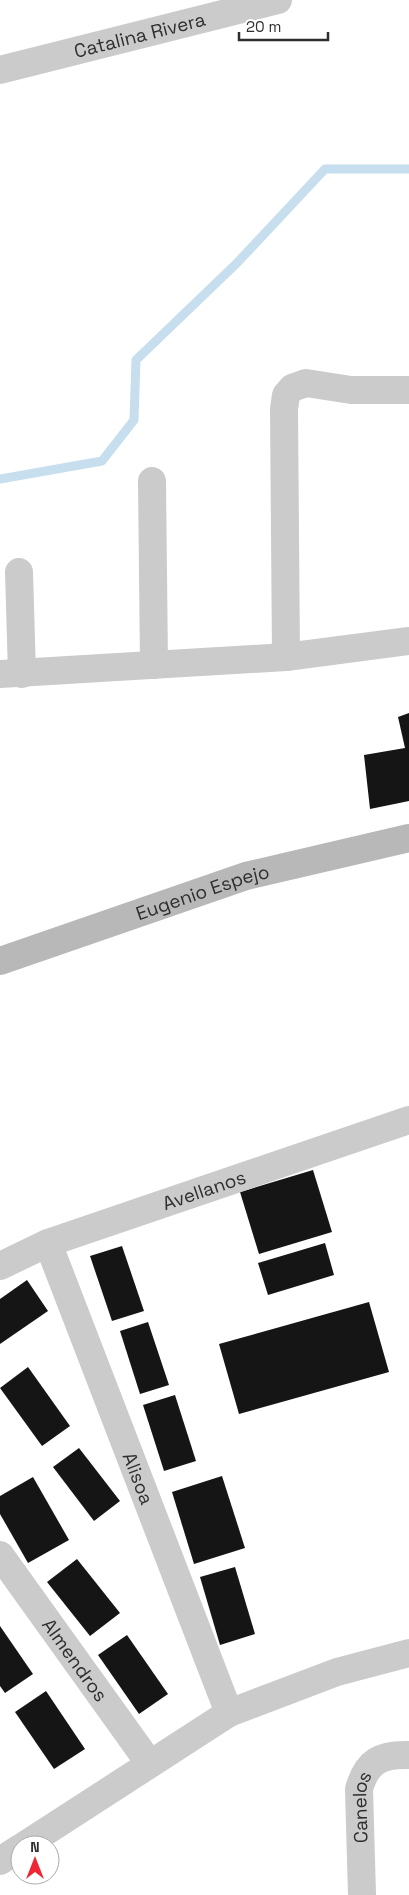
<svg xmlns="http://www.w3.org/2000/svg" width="409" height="1895" font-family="'Space Grotesk',sans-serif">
	<rect width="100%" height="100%" fill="#fff"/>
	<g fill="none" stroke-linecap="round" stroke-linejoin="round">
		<path stroke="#c6deee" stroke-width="9" d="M0,479L102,461L134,420L136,360L237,263L325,169H409"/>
	</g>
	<g fill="#151515">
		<path d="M409,713V801L370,809L364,755L405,748L398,717Z"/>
		<path d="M313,1170L332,1232L259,1254L240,1192Z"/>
		<path d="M325,1243L334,1275L268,1295L258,1263Z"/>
		<path d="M122,1246L144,1311L112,1321L90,1256Z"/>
		<path d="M27,1280L48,1311L0,1344V1299Z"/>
		<path d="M369,1302L389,1372L239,1414L219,1344Z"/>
		<path d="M148,1322L169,1385L140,1394L120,1331Z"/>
		<path d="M28,1367L70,1426L42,1446L0,1388Z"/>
		<path d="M175,1395L196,1461L164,1471L143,1405Z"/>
		<path d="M79,1448L120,1501L94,1521L53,1467Z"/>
		<path d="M222,1476L245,1548L194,1564L172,1492Z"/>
		<path d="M33,1477L69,1540L28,1563L0,1514V1496Z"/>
		<path d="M77,1559L120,1613L90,1636L47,1582Z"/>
		<path d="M235,1567L255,1634L220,1645L200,1577Z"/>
		<path d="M0,1626L33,1674L5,1693L0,1686Z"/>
		<path d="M127,1635L168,1694L139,1714L98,1655Z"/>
		<path d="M46,1691L85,1749L54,1769L15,1712Z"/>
	</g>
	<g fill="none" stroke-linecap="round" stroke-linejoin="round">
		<g stroke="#cbcbcb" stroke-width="28">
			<path id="s1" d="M0,70L278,0"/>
			<path d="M409,390H351L306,383L292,388L286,395L284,409L286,657L409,641"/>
			<path d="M152,481L154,665"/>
			<path d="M19,572L22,674"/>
			<path d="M0,674L286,657"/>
			<path id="s2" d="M48,1243L229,1713"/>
			<path id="s3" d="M0,1266L48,1243L409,1120"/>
			<path id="s4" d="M0,1555L150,1764"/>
			<path d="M25,1845L229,1713L337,1672L409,1653"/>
			<path d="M0,1861L20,1848"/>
			<path id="s5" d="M362,1895L359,1789C367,1761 381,1754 409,1755"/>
		</g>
		<path stroke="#b8b8b8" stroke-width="28" id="s6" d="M0,961L246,876L409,838"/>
	</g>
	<g text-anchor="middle" stroke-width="5" stroke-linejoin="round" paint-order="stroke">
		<g font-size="19" fill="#2e2e2e" stroke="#fff">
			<text dy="7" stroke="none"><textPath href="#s1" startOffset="144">Catalina Rivera</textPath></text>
			<text dy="7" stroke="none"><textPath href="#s6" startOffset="214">Eugenio Espejo</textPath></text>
			<text dy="7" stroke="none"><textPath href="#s3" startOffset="218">Avellanos</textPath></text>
			<text dy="7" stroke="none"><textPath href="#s2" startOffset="252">Alisoa</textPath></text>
			<text dy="7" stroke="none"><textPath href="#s4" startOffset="129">Almendros</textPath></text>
			<text dy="7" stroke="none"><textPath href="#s5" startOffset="88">Canelos</textPath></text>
		</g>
	</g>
	<g transform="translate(35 1860)"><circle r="24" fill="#ffffff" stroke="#ababab"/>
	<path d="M0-4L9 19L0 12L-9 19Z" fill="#ef2735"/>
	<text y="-8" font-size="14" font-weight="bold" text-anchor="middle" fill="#2e2e2e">N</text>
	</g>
	<path d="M239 32v8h89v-8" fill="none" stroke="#2e2e2e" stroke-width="2.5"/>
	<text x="246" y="32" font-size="15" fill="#2e2e2e" stroke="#ffffff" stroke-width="4" paint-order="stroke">20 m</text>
</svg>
